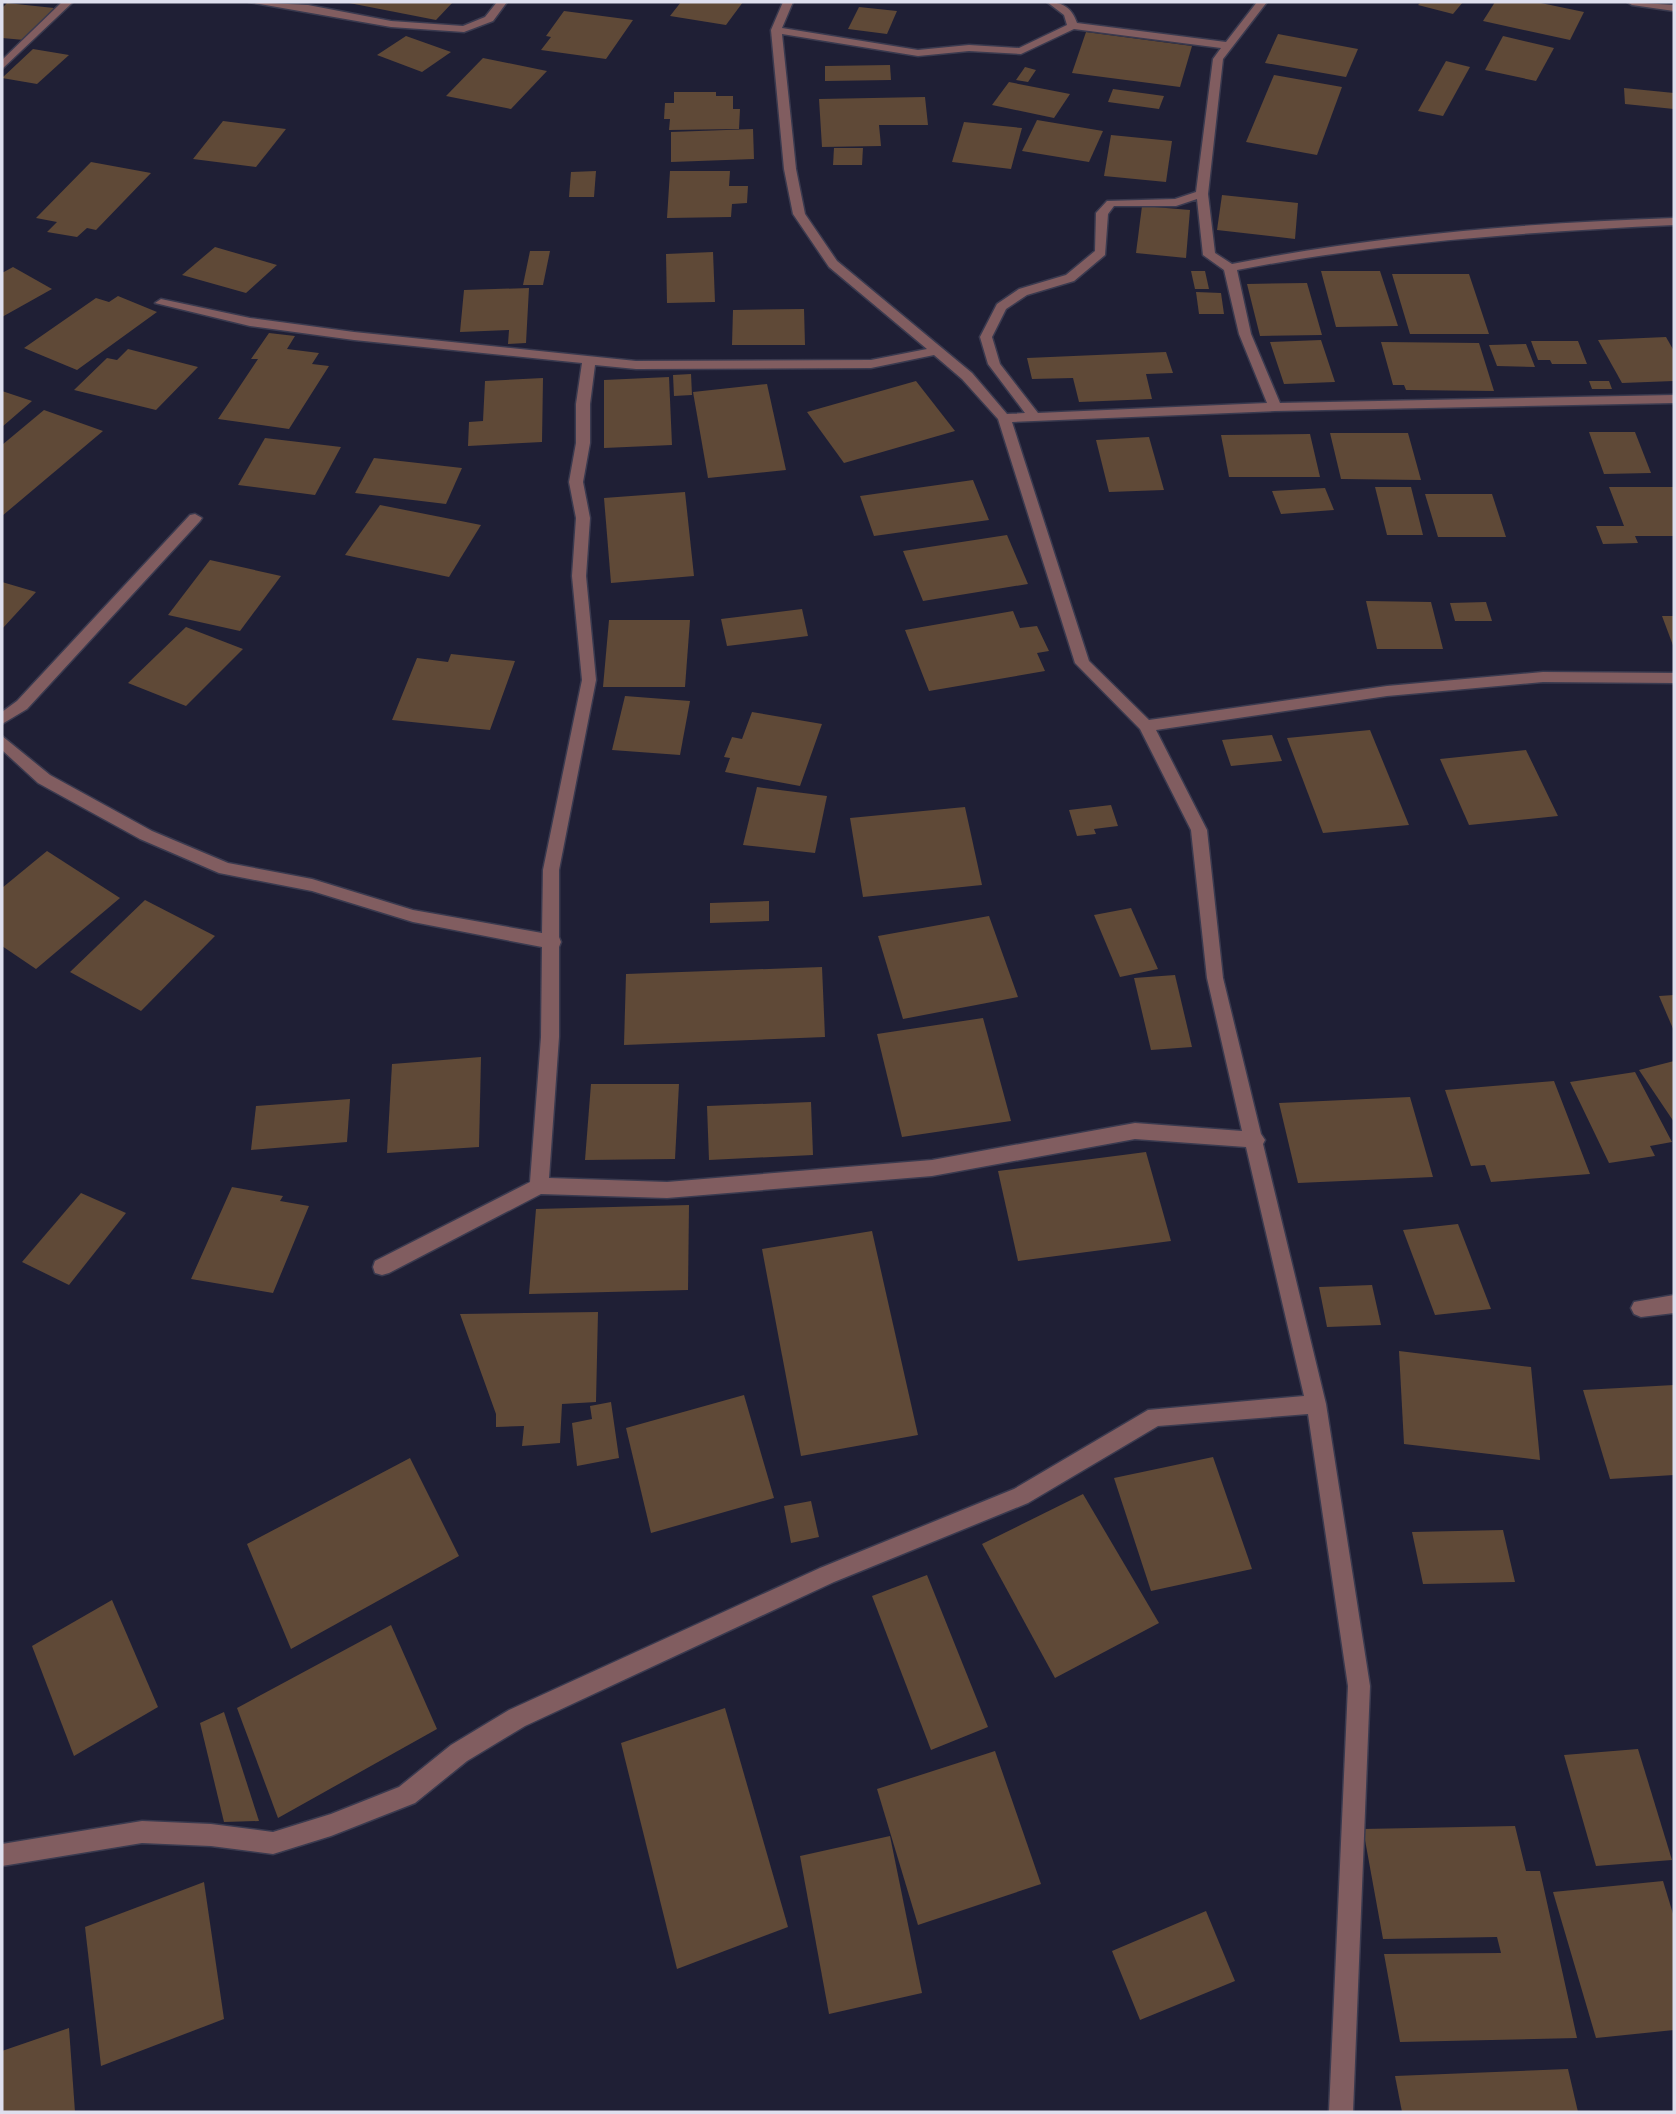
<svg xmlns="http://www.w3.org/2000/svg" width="1676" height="2114" font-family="Barlow,sans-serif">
	<rect width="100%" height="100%" fill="#1f1f35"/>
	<g fill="#5f4937">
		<path d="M344,2H453L436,20Z"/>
		<path d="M681,2H743L726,25L670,16Z"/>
		<path d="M1421,2H1463L1453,14L1418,5Z"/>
		<path d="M1495,2H1536L1584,12L1570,40L1483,21Z"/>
		<path d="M7,3L54,8L24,40L2,38V8Z"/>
		<path d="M859,7L897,11L887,34L848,29Z"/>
		<path d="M564,11L633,20L606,59L541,50L551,37L546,36Z"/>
		<path d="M1086,32L1192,46L1180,87L1072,73Z"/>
		<path d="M1278,34L1358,49L1346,77L1265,63Z"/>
		<path d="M406,36L451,52L422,72L377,55Z"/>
		<path d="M1503,36L1554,48L1536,81L1485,70Z"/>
		<path d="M33,49L69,55L37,84L2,78Z"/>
		<path d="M483,58L547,71L511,109L446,96Z"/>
		<path d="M1446,61L1470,67L1443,116L1418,111Z"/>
		<path d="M890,65L891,80L825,81V66Z"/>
		<path d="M1025,67L1036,70L1028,82L1016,80Z"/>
		<path d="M1274,75L1342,87L1317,155L1246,142Z"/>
		<path d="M1009,82L1070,94L1054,118L992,105Z"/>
		<path d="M1624,88L1674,93V109L1625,104Z"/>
		<path d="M1113,89L1164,96L1159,109L1108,102Z"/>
		<path d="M674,92H716V96H733V109H740L739,129L669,130L670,119H664L665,103H674Z"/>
		<path d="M925,97L928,125H879L881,146L822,147L819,99Z"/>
		<path d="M1037,120L1103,131L1089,162L1022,151Z"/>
		<path d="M223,121L286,129L256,167L193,159Z"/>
		<path d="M964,122L1022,128L1011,169L952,162Z"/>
		<path d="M753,129L754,159L671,162V132Z"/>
		<path d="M1111,135L1172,141L1166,182L1104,176Z"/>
		<path d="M834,148H863L862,165H833Z"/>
		<path d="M91,162L151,173L96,230L87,228L77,237L47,232L57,222L36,218Z"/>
		<path d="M596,171L594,197H569L571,172Z"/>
		<path d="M670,171H730L729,186H748L747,203L732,204L731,217L667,218Z"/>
		<path d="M1222,195L1298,203L1295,239L1217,230Z"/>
		<path d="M1142,206L1190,210L1186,258L1136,253Z"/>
		<path d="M215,247L277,265L246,293L182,275Z"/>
		<path d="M530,251H550L543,285H523Z"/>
		<path d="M713,252L715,302L667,303L666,254Z"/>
		<path d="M13,267L52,289L2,317V273Z"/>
		<path d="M1191,271H1205L1209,289H1195Z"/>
		<path d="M1321,271H1380L1398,326L1336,327Z"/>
		<path d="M1392,274H1469L1489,334H1410Z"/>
		<path d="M1307,283L1322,335L1260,336L1247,284Z"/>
		<path d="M529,288L526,343L508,344L509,330L460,332L464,290Z"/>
		<path d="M1196,292L1221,293L1224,314H1199Z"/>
		<path d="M118,296L157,312L77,370L24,348L96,298L109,302Z"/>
		<path d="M804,309L805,345H732L733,310Z"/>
		<path d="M269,333L295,336L287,349L319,353L312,364L329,366L289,429L218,419L258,359H251Z"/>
		<path d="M1666,337L1674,351V381L1622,383L1598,340Z"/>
		<path d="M1321,340L1335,382L1284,384L1270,342Z"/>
		<path d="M1531,341H1578L1587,364H1552L1550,360H1538Z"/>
		<path d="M1381,342L1479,343L1494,391L1406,390L1404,385H1393Z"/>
		<path d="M1526,344L1535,367L1497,366L1489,345Z"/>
		<path d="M128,349L198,367L156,410L74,390L107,358L117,360Z"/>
		<path d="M1166,352L1173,373L1146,374L1152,399L1079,402L1073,378L1032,379L1027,358Z"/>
		<path d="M691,374L692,395L674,396L673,375Z"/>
		<path d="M669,377L672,445L604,448V380Z"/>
		<path d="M543,378L542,442L468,446L469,422L483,421L485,381Z"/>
		<path d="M916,381L955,431L844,463L807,412Z"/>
		<path d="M1589,381H1609L1612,389H1592Z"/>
		<path d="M767,384L786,470L708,478L693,392Z"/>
		<path d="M2,391L32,401L2,427Z"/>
		<path d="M44,410L103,431L2,516V445Z"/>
		<path d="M1589,432H1635L1651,473L1604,474Z"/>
		<path d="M1330,433H1408L1421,480L1341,479Z"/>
		<path d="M1310,434L1320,477H1229L1221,435Z"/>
		<path d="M1149,437L1164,490L1109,492L1096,440Z"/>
		<path d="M265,438L341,447L315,495L238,485Z"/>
		<path d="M374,458L462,468L446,504L355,493Z"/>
		<path d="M973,480L989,520L874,536L860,496Z"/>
		<path d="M1375,487H1411L1423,535H1387Z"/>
		<path d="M1609,487H1674V536H1635L1638,543L1603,544L1596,526H1624Z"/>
		<path d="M1325,488L1334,510L1281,514L1272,491Z"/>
		<path d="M685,492L694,576L611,583L604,498Z"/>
		<path d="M1425,494H1492L1506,537H1438Z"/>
		<path d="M380,505L481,525L449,577L345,555Z"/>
		<path d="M1007,535L1028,584L923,601L903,551Z"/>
		<path d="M210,560L281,576L240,631L168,615Z"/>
		<path d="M2,582L36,592L2,629Z"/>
		<path d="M1366,601L1431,602L1443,649H1377Z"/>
		<path d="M1486,602L1492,621H1455L1450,603Z"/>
		<path d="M802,609L808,636L727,646L721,619Z"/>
		<path d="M1013,611L1020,628L1037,626L1049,651L1037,653L1045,671L929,691L905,630Z"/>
		<path d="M1662,616H1674V648Z"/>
		<path d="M609,620H690L685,687H603Z"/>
		<path d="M186,627L243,649L186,706L128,683Z"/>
		<path d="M451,654L515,661L490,730L392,720L417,658L448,662Z"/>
		<path d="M625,696L690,701L680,755L612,750Z"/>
		<path d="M752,712L822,724L800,786L725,772L730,758L724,757L732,737L742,739Z"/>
		<path d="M1370,730L1409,825L1323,833L1287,738Z"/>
		<path d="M1272,735L1282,761L1231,766L1222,740Z"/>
		<path d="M1526,750L1558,816L1469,825L1440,759Z"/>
		<path d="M757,787L827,796L815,853L743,845Z"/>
		<path d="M1111,805L1118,826L1094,829L1096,834L1077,836L1069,810Z"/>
		<path d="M965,807L982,885L863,897L850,818Z"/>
		<path d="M47,851L120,898L36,969L2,946V888Z"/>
		<path d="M145,900L215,936L141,1011L70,972Z"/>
		<path d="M769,901V921L710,923V903Z"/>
		<path d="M1131,908L1158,969L1120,977L1094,915Z"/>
		<path d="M989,916L1018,997L903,1019L878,936Z"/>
		<path d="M822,967L825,1037L624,1045L626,974Z"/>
		<path d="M1175,975L1192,1047L1151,1050L1134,978Z"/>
		<path d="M1674,995V1031L1659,996Z"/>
		<path d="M983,1018L1011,1121L902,1137L877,1034Z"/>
		<path d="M481,1057L479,1147L387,1153L392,1064Z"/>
		<path d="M1674,1061V1122L1639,1070Z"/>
		<path d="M1635,1072L1672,1142L1650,1146L1655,1156L1609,1163L1570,1082Z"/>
		<path d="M1554,1081L1590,1174L1491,1182L1485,1165L1471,1166L1445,1090Z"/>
		<path d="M591,1084H679L675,1159L585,1160Z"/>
		<path d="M1410,1097L1433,1177L1298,1183L1279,1103Z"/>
		<path d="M350,1099L347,1142L251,1150L256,1106Z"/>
		<path d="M811,1102L813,1155L709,1160L707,1106Z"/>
		<path d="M1146,1152L1171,1241L1018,1261L998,1171Z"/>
		<path d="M232,1187L283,1196L280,1201L309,1206L273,1293L191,1279Z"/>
		<path d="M81,1193L126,1213L69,1285L22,1262Z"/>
		<path d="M689,1205L688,1290L529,1294L536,1209Z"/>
		<path d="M1458,1224L1491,1309L1435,1315L1403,1230Z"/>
		<path d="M872,1231L918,1435L801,1456L762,1249Z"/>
		<path d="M1372,1285L1381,1325L1327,1327L1319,1287Z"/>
		<path d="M598,1312L596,1402L562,1404L560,1443L522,1446L524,1426L496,1427V1414L460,1314Z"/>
		<path d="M1399,1351L1531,1367L1540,1460L1404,1444Z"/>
		<path d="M1674,1385V1475L1610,1479L1583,1390Z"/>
		<path d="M744,1395L774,1498L651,1533L626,1428Z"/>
		<path d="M611,1402L619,1458L577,1466L572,1423L592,1419L590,1406Z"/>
		<path d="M1213,1457L1252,1569L1151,1591L1114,1478Z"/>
		<path d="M410,1458L459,1556L291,1649L247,1544Z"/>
		<path d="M1083,1494L1159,1623L1055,1678L982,1544Z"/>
		<path d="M811,1501L819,1537L791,1543L784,1506Z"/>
		<path d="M1503,1530L1515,1582L1423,1584L1412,1532Z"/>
		<path d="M927,1575L988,1727L931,1750L872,1596Z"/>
		<path d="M112,1600L158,1707L74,1756L32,1646Z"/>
		<path d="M391,1625L437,1729L278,1818L237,1708Z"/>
		<path d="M725,1708L788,1927L677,1969L621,1743Z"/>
		<path d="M224,1712L259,1821L224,1822L200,1723Z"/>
		<path d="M1638,1749L1672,1860L1596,1866L1564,1755Z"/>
		<path d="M995,1751L1041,1884L918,1925L877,1789Z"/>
		<path d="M1515,1826L1526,1871H1540L1577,2038L1400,2042L1384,1954L1501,1953L1497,1937L1383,1939L1363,1829Z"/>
		<path d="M890,1836L922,1993L829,2014L800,1856Z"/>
		<path d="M1663,1881L1674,1917V2030L1596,2038L1553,1892Z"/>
		<path d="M204,1882L224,2019L101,2066L85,1927Z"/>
		<path d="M1206,1911L1235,1981L1140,2020L1112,1951Z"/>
		<path d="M69,2028L75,2112H2V2051Z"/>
		<path d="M1568,2069L1578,2112H1402L1395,2076Z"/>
	</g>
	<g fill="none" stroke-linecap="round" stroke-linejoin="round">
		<g stroke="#3a3a4f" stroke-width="3">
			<g id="minor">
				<path d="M62,2H73L2,69V60Z"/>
				<path d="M249,2L308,5L391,21L463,26L485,17L497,2H507L493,21L464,32L391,27Z"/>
				<path d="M783,2H793L782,28L918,50L969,45L1019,48L1067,25L1064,15L1047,2C1063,2 1072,8 1077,23L1226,42L1257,2H1267L1223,59L1208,194L1215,253L1232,264C1378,235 1526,223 1674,218V225C1527,232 1381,242 1237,270L1251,334L1280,403L1674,395V403L1275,411L1012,422L1089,661L1149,720L1387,686L1543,672L1674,673V683L1543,682L1387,696L1156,730L1207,830L1223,978L1261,1134L1265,1140L1263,1144L1326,1404L1370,1686L1353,2112H1329L1348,1686L1308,1414L1158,1426L1028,1503L834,1582L525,1726L467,1761L415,1803L331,1836L273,1854L211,1846L142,1843L2,1866V1844L142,1821L211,1824L273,1832L331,1814L399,1787L451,1745L509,1710L820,1568L1014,1489L1148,1410L1304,1396L1246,1147L1135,1139L932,1176L667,1198L541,1194L389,1273L382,1275L375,1273L373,1267L375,1261L530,1182L541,1037L542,947L413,922L312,891L219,873L140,839L38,783L2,750V736L50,775L152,831L228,863L312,879L413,910L542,933L543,870L582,680L572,576L576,518L569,482L576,443V404L582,363L354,340L250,326L155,303L161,299L250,318L354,332L636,361L871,360L927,349L829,267L793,214L784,169L771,30ZM1074,29L1221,48L1213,59L1196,192L1175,199L1107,201L1096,213L1095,251L1066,275L1019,289L997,304L980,337L988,364L1025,413L1007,414L972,373L837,261L805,214L796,169L782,34L918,56L969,51L1021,54ZM1197,199L1203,255L1224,270L1239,334L1267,403L1038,413L1000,364L992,337L1006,309L1027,295L1074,281L1105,255L1108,214L1114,206H1176ZM934,355L962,379L998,419L1075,663L1140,729L1191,830L1207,978L1242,1131L1135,1123L932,1160L667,1182L549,1178L559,1037V947L561,942L559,937V870L596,680L586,576L590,518L583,482L590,443V404L595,365L636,369L871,368Z"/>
				<path d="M1627,2L1674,5V11L1632,5Z"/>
				<path d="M195,514L202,518L200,521L27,709L2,724V712L17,701L190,515Z"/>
				<path d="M1674,1295V1313L1641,1317L1634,1314L1631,1308L1634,1302Z"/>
			</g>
		</g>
		<use href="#minor" fill="#815d60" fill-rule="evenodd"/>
	</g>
	<rect width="1676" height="2114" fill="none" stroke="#dedfee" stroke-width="7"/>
</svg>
